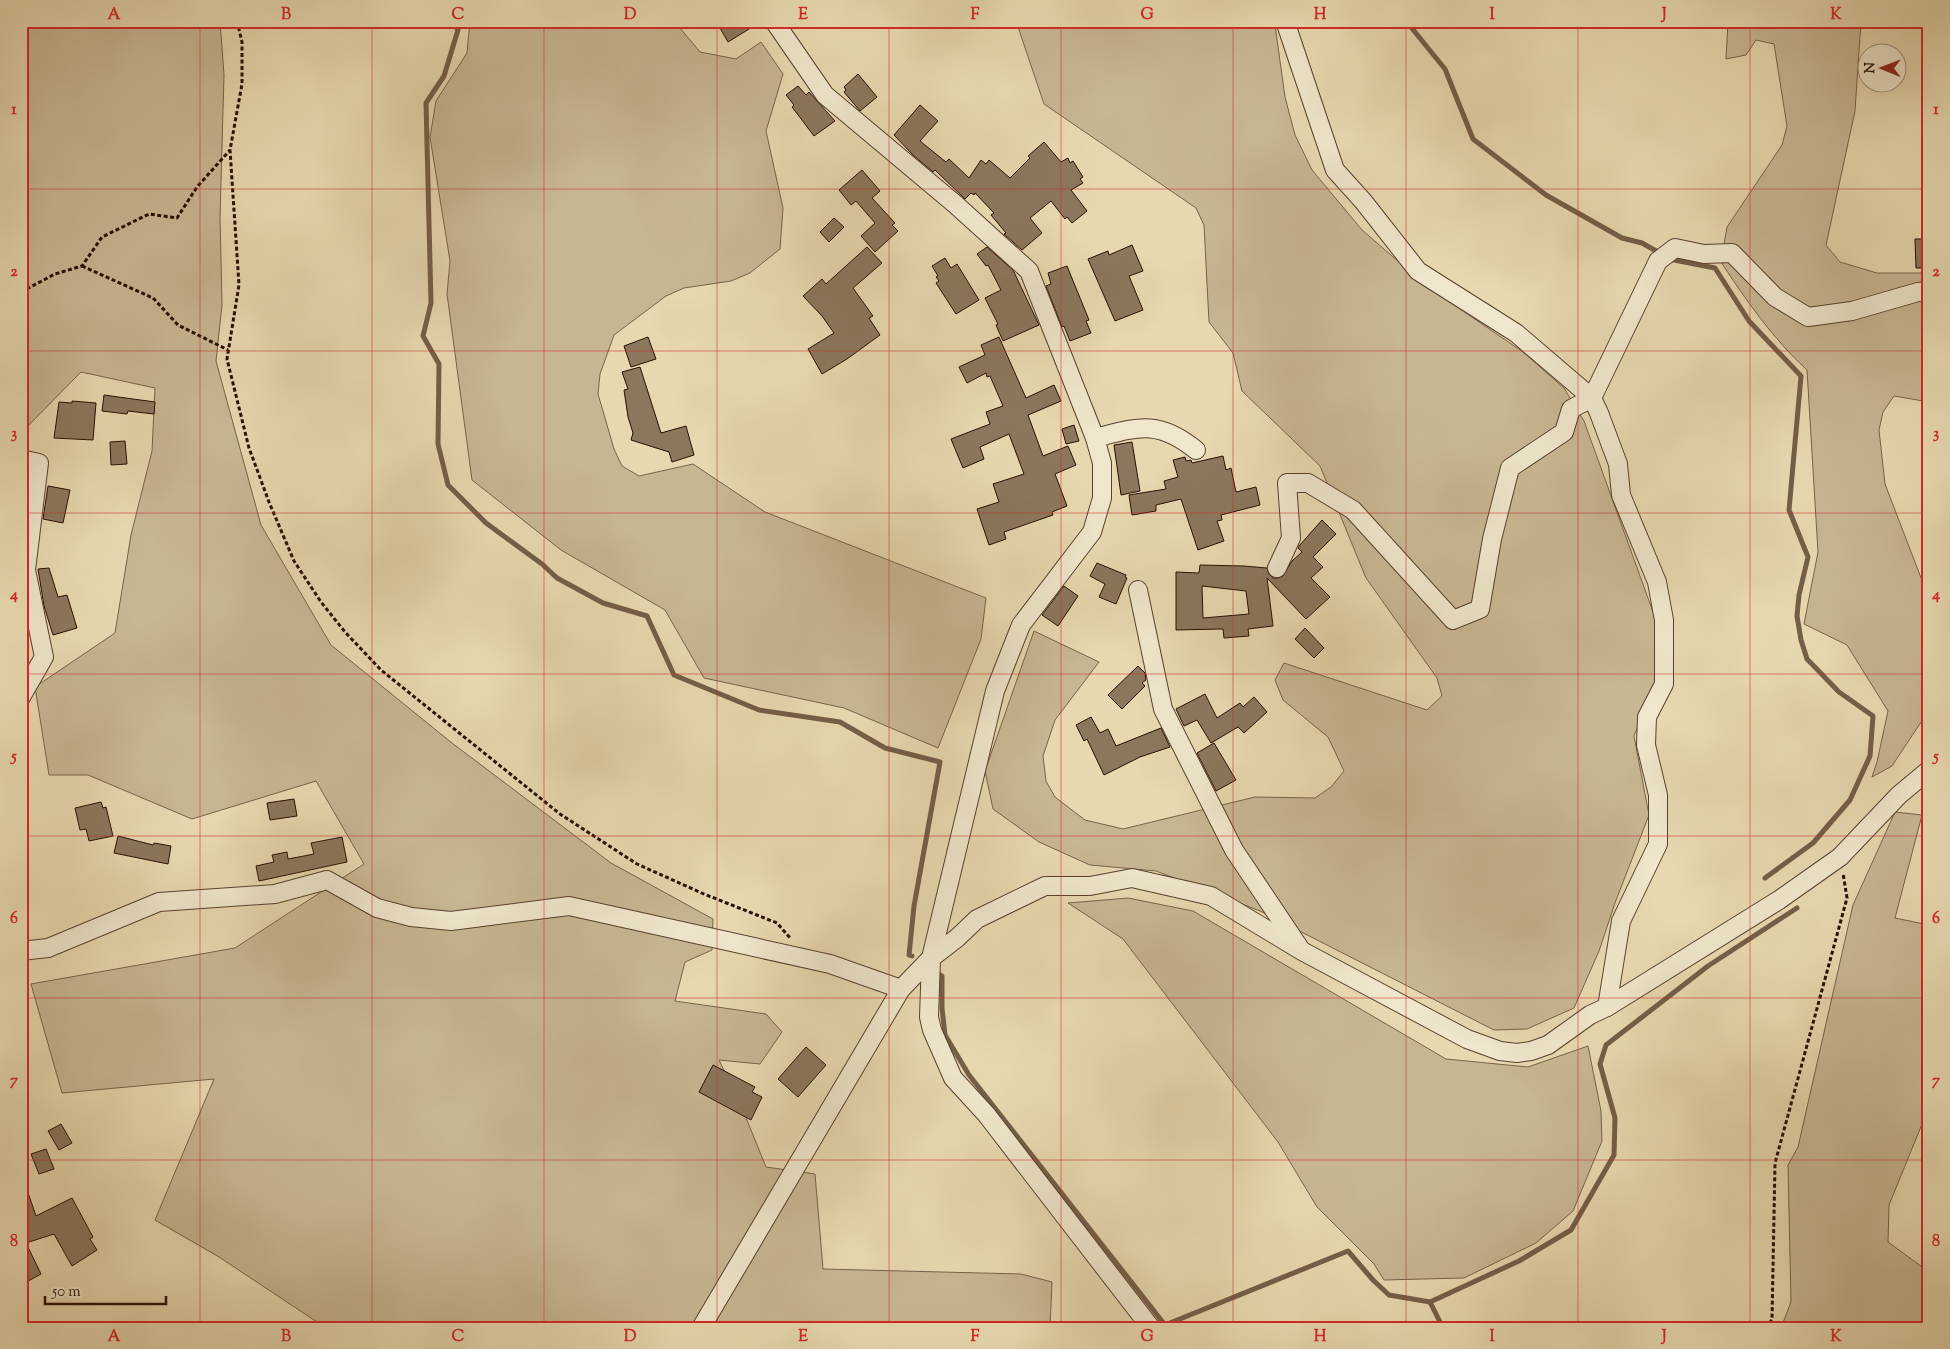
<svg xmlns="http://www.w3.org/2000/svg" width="1950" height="1349" font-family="'Sorts Mill Goudy',serif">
	<rect width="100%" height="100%" fill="#e7d8af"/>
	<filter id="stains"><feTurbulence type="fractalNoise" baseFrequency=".004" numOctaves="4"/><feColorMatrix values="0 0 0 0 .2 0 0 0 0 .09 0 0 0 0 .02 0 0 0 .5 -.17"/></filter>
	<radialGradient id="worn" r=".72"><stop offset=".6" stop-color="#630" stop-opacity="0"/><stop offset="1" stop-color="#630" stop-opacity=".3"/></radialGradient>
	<g fill="#c7b692" stroke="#78624a">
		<path d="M21,21H220L224,75L220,218L222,305L216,361L261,525L331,645L452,743L611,863L713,919L712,950L685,962L675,1001L766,1014L782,1032L760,1064L719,1060L742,1108L766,1167L815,1174L823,1269L1021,1274L1052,1282L1050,1328H326L219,1257L155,1220L214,1079L62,1093L31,984L235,948L364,864L316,781L192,819L88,775H49L35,687L115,633L131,535L152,451L155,388L81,372L21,433Z"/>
		<path d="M470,21H674L700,52L736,59L761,42L783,74L766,131L783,208L780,249L750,273L731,281L684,288L666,296L614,335L600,374L598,394L614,449L622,466L639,476L693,464L765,512L986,598L981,639L938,748L844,708L704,678L665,610L561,550L472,480L447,294L450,261L430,137L436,101L467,53Z"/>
		<path d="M1016,21H1267L1275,25L1285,97L1295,135L1312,170L1362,230L1428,287L1523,352L1564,388L1584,421L1657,623L1656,682L1634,736L1649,815L1615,903L1599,951L1574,1008L1527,1029L1494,1030L1260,911L1156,871L1090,865L1039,842L993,809L985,771L1034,631L1099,662L1055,720L1043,756L1046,781L1055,797L1085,820L1123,829L1255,797L1315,798L1331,787L1344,771L1328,737L1283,700L1275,680L1284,663L1427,710L1442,696L1437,678L1366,578L1320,466L1242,391L1233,353L1209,322L1204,225L1196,208L1044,104Z"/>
		<path d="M1728,21H1861L1855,111L1826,245L1840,262L1877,273H1929V402L1894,396L1883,412L1879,430L1885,484L1923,583L1929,620V710L1892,766L1872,777L1877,762L1888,711L1847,645L1804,624L1818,552L1807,370C1774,340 1745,299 1721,262L1727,227L1782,145L1787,126L1774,44L1756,40L1746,55L1726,59Z"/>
		<path d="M1895,812L1922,815L1895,918L1929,925V1107L1889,1205L1888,1242L1929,1272V1324L1927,1328H1781L1791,1302L1788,1165L1798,1147L1853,905Z"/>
		<path d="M1128,898L1193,911L1446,1059L1528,1067L1588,1046L1601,1111L1602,1141L1573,1211L1536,1243L1464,1278L1384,1280L1374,1264L1317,1207L1278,1142L1123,939L1068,903Z"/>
	</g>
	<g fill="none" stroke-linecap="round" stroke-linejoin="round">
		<g stroke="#745e47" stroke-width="5">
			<path d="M453,21L458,30L444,76L426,103L431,303L423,336L439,364L438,444L448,485L486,523L542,564L557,578L603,603L647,616L674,675L759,710L840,722L885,748L940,762L914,906L909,955L912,956"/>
			<path d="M1406,21L1445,69L1473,139L1546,195L1622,238L1642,243L1658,252"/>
			<path d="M1669,259L1715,268L1749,321L1801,376L1789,510L1808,557L1799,595L1797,616L1801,640L1807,659L1839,692L1873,716L1870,756L1850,800L1813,843L1765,878"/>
			<path d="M939,974L942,976V1008L945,1035L969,1075L1165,1325L1348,1251L1373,1280L1389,1295L1430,1302L1519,1261L1571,1230L1614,1155L1615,1118L1600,1064L1606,1045L1708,966L1797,908"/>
			<path d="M1430,1302L1443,1328"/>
		</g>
	</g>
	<g fill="#8b775c" stroke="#280e03" fill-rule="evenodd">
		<path d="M716,21H762L728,42Z"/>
		<path d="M858,74L877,97L860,111L844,92L846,90L844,87Z"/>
		<path d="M798,86L806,95L809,92L835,121L814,136L792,107L794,105L786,95Z"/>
		<path d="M920,105L938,121L920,141L946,162L949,159L969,178L981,160L986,164L989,160L1010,178L1030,158L1028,156L1044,142L1061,162L1068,158L1070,163L1073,161L1083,177L1080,179L1083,183L1071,190L1087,211L1072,223L1067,217L1065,219L1051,201L1030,218L1042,233L1022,250L1004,234L1006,233L991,215L994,213L975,193L974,195L971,193L965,199L935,170L933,172L913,155L894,135Z"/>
		<path d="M862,170L880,191L872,198L895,223L892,225L898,231L875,252L861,236L875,223L856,201L851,205L839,190Z"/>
		<path d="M834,218L844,227L829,242L820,232Z"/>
		<path d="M1915,239H1929V268H1916Z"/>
		<path d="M1132,245L1143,271L1129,276L1143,310L1115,321L1088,259L1108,251L1109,255Z"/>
		<path d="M867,247L882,263L853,288L873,316L869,318L880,335L847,359L822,374L808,349L834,333L822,316L803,296L822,279L826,284Z"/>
		<path d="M987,247L1013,270L1039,325L1003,341L996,325L998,324L985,298L1001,290L988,265L986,266L977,254Z"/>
		<path d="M945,258L951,268L957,264L979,300L956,314L936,283L939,281L936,277L938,276L932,266Z"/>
		<path d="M1067,266L1089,320L1086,321L1091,333L1070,341L1064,326L1062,327L1046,286L1051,284L1048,273Z"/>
		<path d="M648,337L656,359L631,367L624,346Z"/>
		<path d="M999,337L1026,398L1054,385L1061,401L1028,415L1043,456L1068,446L1076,465L1055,474L1067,506L1052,512L1053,515L1004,532L1006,539L989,545L977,509L999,502L993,484L1024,474L1009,434L980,447L984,459L963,468L951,439L990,424L986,412L1003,406L990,376L987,377L986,373L967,383L959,367L985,355L981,345Z"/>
		<path d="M640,367L661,433L686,426L694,455L672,462L669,452L631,440L633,433L628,417L624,390L628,389L622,372Z"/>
		<path d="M104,395L155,402L154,414L128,411L127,414L102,411Z"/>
		<path d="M72,401L96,403L93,440L54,438L59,402L72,403Z"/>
		<path d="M1074,425L1079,441L1066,444L1062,429Z"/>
		<path d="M125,441L127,464L111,465L110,442Z"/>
		<path d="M1132,442L1140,491L1121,495L1114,445Z"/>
		<path d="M1223,456L1226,470L1231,468L1236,492L1256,487L1260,505L1221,515L1222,520L1217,521L1224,541L1198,550L1181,499L1156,505V511L1132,515L1129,495L1166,489L1164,481L1178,477L1173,460L1185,457L1186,461L1191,460L1192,463Z"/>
		<path d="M48,486L70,490L63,523L43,519Z"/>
		<path d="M1322,520L1336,534L1313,557L1323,567L1311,578L1330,597L1306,619L1267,578L1273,626L1248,629L1249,636L1224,638L1223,629L1176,630V572L1199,573L1200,565L1244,566L1267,568L1269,574L1273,578H1278L1283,576L1292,561L1302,552L1298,548L1299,546ZM1202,586L1246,591L1249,614L1203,618Z"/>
		<path d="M1097,563L1126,575L1125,577L1127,578L1116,604L1099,597L1105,584L1090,576Z"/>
		<path d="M49,568L58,597L67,595L77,628L53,635L44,606L38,569Z"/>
		<path d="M1064,586L1078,596L1058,626L1042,615Z"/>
		<path d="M1305,628L1324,648L1314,658L1295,639Z"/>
		<path d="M1138,666L1145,673L1146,680L1142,683L1145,686L1122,709L1108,695Z"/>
		<path d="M1205,694L1217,718L1240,703L1243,707L1254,697L1267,712L1244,733L1238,727L1211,743L1197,720L1184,726L1176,709Z"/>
		<path d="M1091,717L1100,733L1108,729L1116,746L1161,728L1170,747L1140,757L1104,775L1087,739L1084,741L1076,725Z"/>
		<path d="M1214,743L1236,780L1216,791L1197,753Z"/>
		<path d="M294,799L297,816L270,820L267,803Z"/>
		<path d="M101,802L103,808L106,807L113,836L89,841L86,829L80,830L75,808Z"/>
		<path d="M118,836L153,845L154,843L171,846L168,864L114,853Z"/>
		<path d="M342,837L347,862L259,881L256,866L274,862L272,855L287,852L288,859L314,854L311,843Z"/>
		<path d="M806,1047L826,1065L798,1097L778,1079Z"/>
		<path d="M713,1065L755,1087L752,1092L762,1097L751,1120L699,1092Z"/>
		<path d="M61,1124L72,1143L59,1150L48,1131Z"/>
		<path d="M46,1149L54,1169L39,1174L31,1154Z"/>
		<path d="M21,1178H23L36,1216L72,1198L93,1237L90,1239L97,1250L72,1266L54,1234L26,1243L41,1274L21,1285Z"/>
	</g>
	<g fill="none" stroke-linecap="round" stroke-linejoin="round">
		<g stroke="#58402e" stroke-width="20">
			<g id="street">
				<path d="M774,21L825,95L955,204L1029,271L1095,438L1102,463V498L1092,532L1021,625L995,691L931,958L929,1017L932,1030L953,1078L986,1114L1151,1328"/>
				<path d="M1285,21L1335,170L1363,201L1418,271L1516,333L1592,398L1599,413L1618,464L1621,495L1657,582L1664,620V684L1647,717L1646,745L1658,795V844L1621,921L1607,1007"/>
				<path d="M1095,438C1138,427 1158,419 1196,450"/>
				<path d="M21,459L39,463L26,570L44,657L21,697"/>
				<path d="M1277,568L1291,538L1287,483H1308L1353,510L1453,620L1480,609L1492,539L1510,468L1564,432L1571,409L1592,398L1658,261L1675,248L1704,254L1732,253L1775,297L1808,317L1852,311L1918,292L1929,291"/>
				<path d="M1138,590L1163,709L1234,850L1299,947"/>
				<path d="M21,951L48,948L159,902L275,894L327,880L377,908L411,917L451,921L569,906L830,964L901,989"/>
				<path d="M701,1328L901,989L931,958L957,938L977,919L1045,886H1090L1132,878L1211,896L1302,951L1467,1039L1500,1051L1517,1053L1531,1051L1548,1045L1590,1015L1607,1007L1779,900L1840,857L1899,795L1929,770"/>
			</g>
		</g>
		<g stroke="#280e03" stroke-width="3" stroke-dasharray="4 2.5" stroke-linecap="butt">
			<path d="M237,21L242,42V84L230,150L239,285L227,359L249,448L269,502L294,561L321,602L345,632L381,670L560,814L637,864L704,894L777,923L791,939"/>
			<path d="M82,266L153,298L178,325L228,350"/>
			<path d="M21,292L55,274L82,266L102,237L149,214L177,218L197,187L230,150"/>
			<path d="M1765,1328L1772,1320L1775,1163L1847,898L1843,873"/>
		</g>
		<use href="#street" stroke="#efe6cb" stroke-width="18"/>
	</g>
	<path fill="none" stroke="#d62828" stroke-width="1" stroke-opacity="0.55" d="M200,21V1328M372,21V1328M544,21V1328M717,21V1328M889,21V1328M1061,21V1328M1233,21V1328M1406,21V1328M1578,21V1328M1750,21V1328M21,189H1929M21,351H1929M21,513H1929M21,674H1929M21,836H1929M21,998H1929M21,1160H1929"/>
	<rect width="1950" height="1349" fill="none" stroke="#e7d8af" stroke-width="55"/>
	<g transform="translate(1882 68) rotate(271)"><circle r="24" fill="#efe6cb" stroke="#9f907b"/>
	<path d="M0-4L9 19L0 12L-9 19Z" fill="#8f2418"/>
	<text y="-8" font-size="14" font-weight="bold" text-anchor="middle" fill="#280e03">N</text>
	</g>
	<path d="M45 1296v8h121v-8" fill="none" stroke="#280e03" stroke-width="2.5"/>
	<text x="52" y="1296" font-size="15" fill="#280e03" stroke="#efe6cb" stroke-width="4" paint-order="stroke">50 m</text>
	<rect x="28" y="28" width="1894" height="1294" fill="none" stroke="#d62828" stroke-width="2"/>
	<g font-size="16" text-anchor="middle" font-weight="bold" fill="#d62828">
		<text x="114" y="19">A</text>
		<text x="286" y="19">B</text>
		<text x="458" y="19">C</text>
		<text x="630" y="19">D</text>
		<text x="803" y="19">E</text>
		<text x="975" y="19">F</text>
		<text x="1147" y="19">G</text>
		<text x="1320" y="19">H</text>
		<text x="1492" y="19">I</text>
		<text x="1664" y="19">J</text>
		<text x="1836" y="19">K</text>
		<text x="14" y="114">1</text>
		<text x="1936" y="114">1</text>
		<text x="14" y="276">2</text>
		<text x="1936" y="276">2</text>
		<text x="14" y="438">3</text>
		<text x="1936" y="438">3</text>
		<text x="14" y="599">4</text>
		<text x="1936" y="599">4</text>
		<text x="14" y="761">5</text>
		<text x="1936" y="761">5</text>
		<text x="14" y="923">6</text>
		<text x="1936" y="923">6</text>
		<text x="14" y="1085">7</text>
		<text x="1936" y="1085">7</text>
		<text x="14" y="1246">8</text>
		<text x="1936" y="1246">8</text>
		<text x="114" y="1341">A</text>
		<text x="286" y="1341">B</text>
		<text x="458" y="1341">C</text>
		<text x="630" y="1341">D</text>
		<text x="803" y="1341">E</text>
		<text x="975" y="1341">F</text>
		<text x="1147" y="1341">G</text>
		<text x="1320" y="1341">H</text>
		<text x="1492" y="1341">I</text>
		<text x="1664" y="1341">J</text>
		<text x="1836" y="1341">K</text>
	</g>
	<rect width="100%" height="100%" filter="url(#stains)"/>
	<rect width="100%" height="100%" fill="url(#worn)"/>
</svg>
